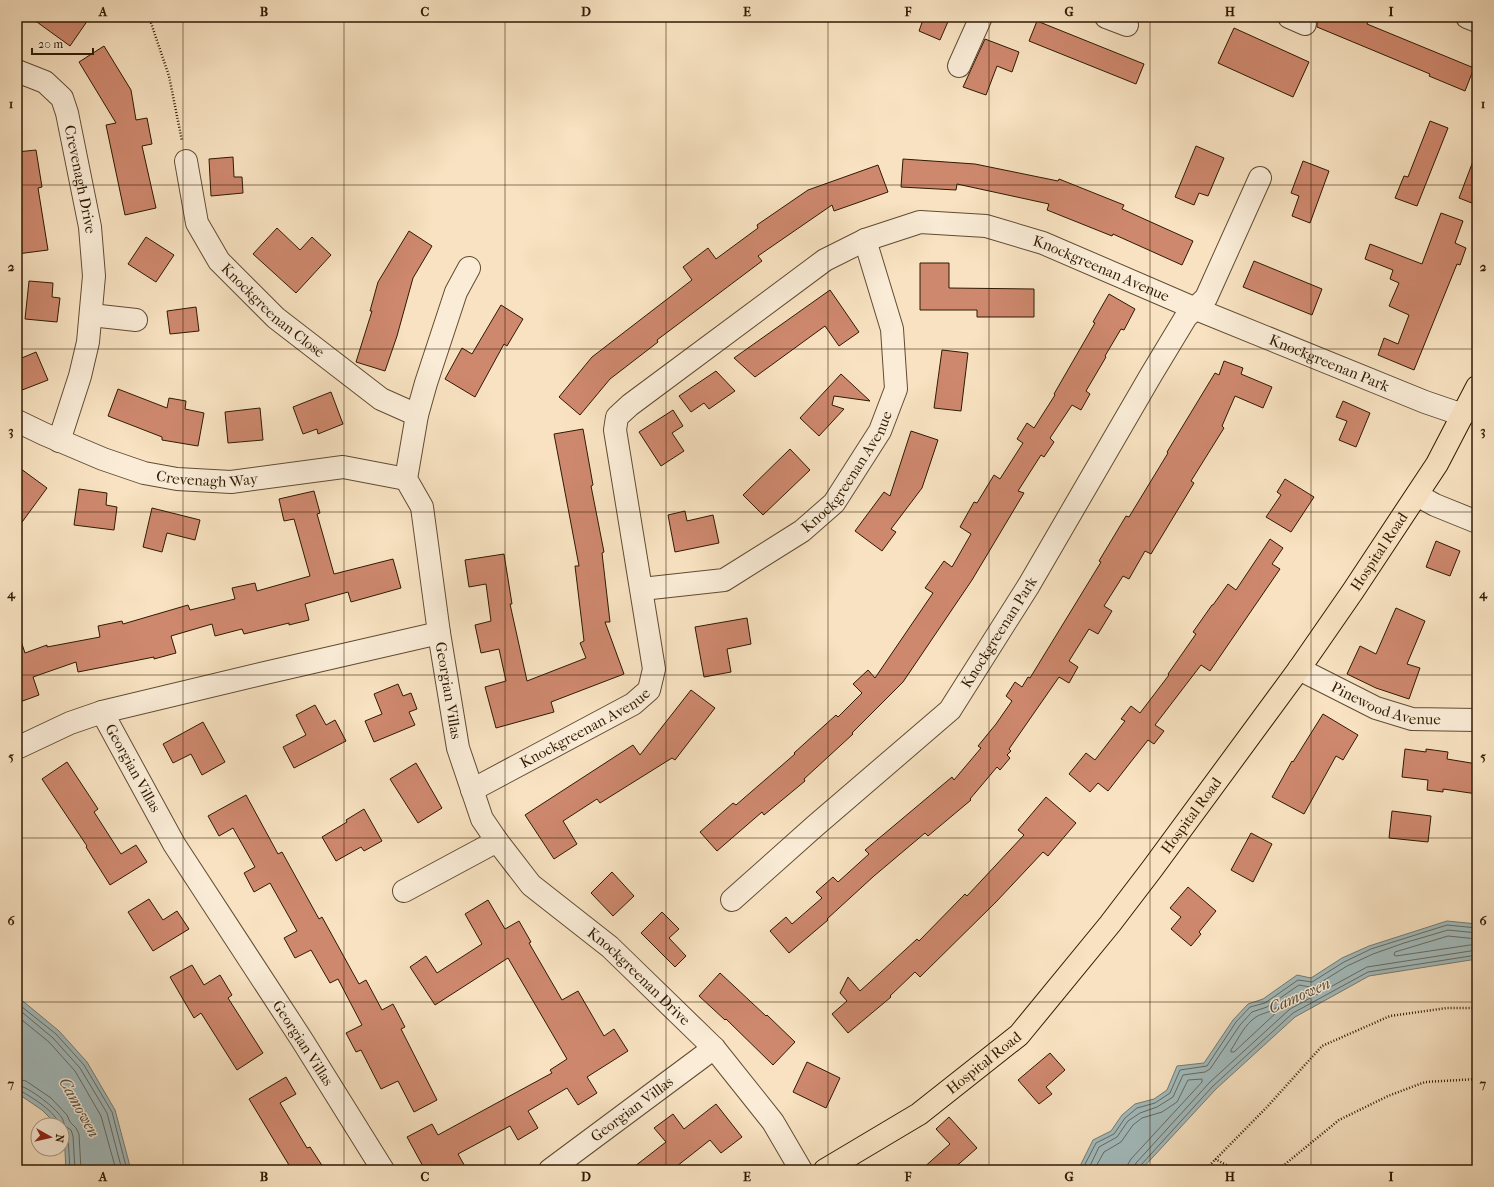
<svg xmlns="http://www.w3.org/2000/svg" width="1494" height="1187" font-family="'IM FELL French Canon',serif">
	<rect width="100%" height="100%" fill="#f8e2c1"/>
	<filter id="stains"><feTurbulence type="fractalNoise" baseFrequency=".005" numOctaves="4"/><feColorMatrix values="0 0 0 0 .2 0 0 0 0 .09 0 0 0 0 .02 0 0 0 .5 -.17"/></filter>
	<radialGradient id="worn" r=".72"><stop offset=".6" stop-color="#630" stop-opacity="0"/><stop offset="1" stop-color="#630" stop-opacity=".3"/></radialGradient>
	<g fill="#a2bbbd" stroke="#747b72">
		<path d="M1447,921L1477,924V959L1369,976L1295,1017L1216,1089L1141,1170H1078L1093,1140L1111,1131L1122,1115L1135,1104L1154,1099L1167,1090L1177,1066L1204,1063L1233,1020L1248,1004L1263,999L1297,975L1311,978L1342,958L1369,946Z"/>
		<path d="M17,998L24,1002L59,1031L87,1062L115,1110L131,1170H66L64,1133L62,1131V1125H57L42,1110L17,1093Z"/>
	</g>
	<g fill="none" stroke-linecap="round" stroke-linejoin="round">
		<g stroke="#686a60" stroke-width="1">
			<path d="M1477,939L1448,936L1395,952L1394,955L1396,956L1477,944"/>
			<path d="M17,1003L56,1034L84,1065L112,1112L127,1170"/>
			<path d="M17,1008L53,1038L80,1068L107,1113L122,1170"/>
			<path d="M1276,1008L1279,1009L1278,1011L1234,1052H1231V1050C1238,1039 1245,1024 1256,1017C1262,1013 1269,1013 1276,1008Z"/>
			<path d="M17,1016L49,1042L75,1071L101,1116L116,1170"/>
			<path d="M17,1079L26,1081L51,1098L67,1115L70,1122L76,1128L79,1134L81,1170"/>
			<path d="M17,1085C28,1086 59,1110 63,1120C64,1122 64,1125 65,1126L71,1130L73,1136L75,1170"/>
			<path d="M17,1090L21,1091C31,1097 57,1112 59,1125"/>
			<path d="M62,1132L66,1133L68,1136L70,1170"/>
			<path d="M1082,1170L1096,1143L1114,1134L1125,1118L1137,1108L1155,1103L1170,1093L1180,1070L1207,1066L1236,1022L1250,1007L1265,1003L1298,980L1312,982L1344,962L1371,949L1447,925L1477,928"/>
			<path d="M1088,1170L1099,1147L1117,1137L1128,1121L1140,1113L1157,1107L1173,1097L1183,1075L1205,1072L1210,1069L1240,1025L1252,1012L1267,1007L1299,985L1310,987L1315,986L1347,966L1373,954L1404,943L1448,930L1477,933"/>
			<path d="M1094,1170L1104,1152L1121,1142L1133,1125L1142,1118L1162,1112L1177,1102L1188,1080L1202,1079V1082L1131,1159L1128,1164L1127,1170"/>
			<path d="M1133,1170L1136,1163L1210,1082L1290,1009L1367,967L1477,950"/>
			<path d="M1139,1170L1140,1166L1213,1086L1293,1013L1368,972L1477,955"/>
		</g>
	</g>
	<g fill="#ce886e" stroke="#2f1a02">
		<path d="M30,17H90L70,46Z"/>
		<path d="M924,17H950L940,40L919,31Z"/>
		<path d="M1315,17H1356L1368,22L1367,24L1474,68L1465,91L1429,76L1430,74L1317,27V22Z"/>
		<path d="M1037,21L1144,64L1136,84L1029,41Z"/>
		<path d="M1234,28L1309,62L1293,97L1218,63Z"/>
		<path d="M985,39L1019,52L1012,72L997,66L986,95L963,87Z"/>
		<path d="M104,46L131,90L136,120L147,118L152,144L142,146L156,208L125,215L106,125L116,123L79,62Z"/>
		<path d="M1430,121L1448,128L1417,206L1395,198L1404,176L1408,177Z"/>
		<path d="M1196,146L1224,158L1208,196L1199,193L1194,205L1175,197Z"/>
		<path d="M36,150L42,187L38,188L48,250L17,254V218H20L17,195V152Z"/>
		<path d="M1475,156H1477V205L1459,198Z"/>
		<path d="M233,157L234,177H242L243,193L211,196L209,159Z"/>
		<path d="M903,159L975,164L1058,181L1059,179L1124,205L1122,209L1193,241L1182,265L1113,234L1112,236L1047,210L1049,204L957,184L956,190L901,187Z"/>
		<path d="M1303,161L1329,171L1310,223L1292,216L1299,196L1291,193Z"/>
		<path d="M878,165L888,192L834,211L832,205L758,256L762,261L657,340L658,342L610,379L580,415L559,397L592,357L692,280L683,267L708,248L716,259L758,228L757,225L808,190Z"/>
		<path d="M1441,213L1463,221L1455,243L1466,248L1460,265L1457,264L1414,370L1378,355L1384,338L1398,344L1409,315L1389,306L1399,283L1390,279L1393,270L1365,259L1370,244L1422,264Z"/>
		<path d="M277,228L300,250L312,237L331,255L296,293L253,254Z"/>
		<path d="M409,231L432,246L413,278L397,336L385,371L356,362L372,311H370L378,282Z"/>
		<path d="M146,237L174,255L156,282L128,264Z"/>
		<path d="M1254,261L1322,289L1312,315L1243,287Z"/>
		<path d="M920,263H949V288L1034,289V317H977V310H920Z"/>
		<path d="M29,281L53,283L52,297L60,298L57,322L25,319Z"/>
		<path d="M830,290L859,332L839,346L825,326L755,377L734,358Z"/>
		<path d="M1109,294L1135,309L1124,330L1121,329L1105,356L1106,357L1086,391L1090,394L1081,410L1072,405L1050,438L1054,442L1044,457L1041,455L1018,491L1024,493L972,580L903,682L852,733L853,734L804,779L805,781L764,815L762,812L717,851L700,832L733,803L736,805L795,754L794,753L836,715L838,717L862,693L853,684L868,670L875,678L933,593L925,588L944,561L952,567L971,534L960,527L974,502L977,503L994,475L1000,479L1023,443L1017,439L1027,423L1034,428L1055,395L1054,394L1095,323L1093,322Z"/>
		<path d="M501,305L523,319L507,346L504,344L475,397L445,379L462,348L472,354Z"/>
		<path d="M196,307L199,331L170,334L167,311Z"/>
		<path d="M942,350L968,353L961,411L934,408Z"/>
		<path d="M36,352L48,380L17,392V360Z"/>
		<path d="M1224,361L1243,368L1241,374L1272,387L1263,408L1235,396L1222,426L1224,428L1191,481L1194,483L1151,554L1145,551L1129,579L1123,576L1104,606L1112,611L1098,634L1089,629L1069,661L1078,667L1069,683L1059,677L1009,749L1011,751L1007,755L1010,758L1000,770L997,767L970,799L971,800L928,836L925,833L874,876L827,919L828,920L789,953L770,931L786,917L792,924L822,898L816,892L833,877L838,882L869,854L865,850L952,777L954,780L981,748L978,746L996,724L1012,701L1006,696L1015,682L1022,687L1028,677L1030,678L1101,562L1099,561L1126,516L1129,517L1168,453L1167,452L1215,373L1219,375Z"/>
		<path d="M716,371L735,391L709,409L704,403L691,412L679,396Z"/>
		<path d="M841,374L870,401L834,396L832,405L844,409L819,436L800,418Z"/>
		<path d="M118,389L167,408L169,398L186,401L185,409L204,413L198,446L162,440V437L108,416Z"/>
		<path d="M331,392L343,424L318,434L317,429L303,434L293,407Z"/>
		<path d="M1343,401L1370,413L1356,447L1339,440L1347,421L1336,417Z"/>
		<path d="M260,408L263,440L228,443L225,412Z"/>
		<path d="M673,410L683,426L672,433L684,451L661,466L639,432Z"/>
		<path d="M583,429L593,485L591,486L604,552L602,553L610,622H605L624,674L551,702L554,712L496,728L485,687L506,681L499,649L481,653L475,625L491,621L486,584L469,587L465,560L504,554L512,604H510L527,681L586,658L580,643L584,641L575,566H579L554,434Z"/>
		<path d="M911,431L938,440L922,488L891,529L896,532L882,551L855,531L884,492L890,496Z"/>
		<path d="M790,449L810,470L763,515L743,495Z"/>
		<path d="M17,466L47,488L17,529Z"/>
		<path d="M1285,479L1314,497L1291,532L1266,517L1281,495L1277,492Z"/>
		<path d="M79,489L107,493L106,505L117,507L114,530L74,525Z"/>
		<path d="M314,491L320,513L317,514L334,574L393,559L401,588L351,602L348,592L305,604L309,620L289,625V623L244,634L242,629L215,636L212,624L171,636L176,653L154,659V657L78,672L76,662L33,677L39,695L17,703V638H20L25,653L47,645V647L100,637L98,626L122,621L123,624L188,605L190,610L235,599L232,588L255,583L257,591L310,576L294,519L284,521L279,499Z"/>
		<path d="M152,508L200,520L195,540L167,533L162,552L143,547Z"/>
		<path d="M685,511L687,521L713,515L719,543L675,552L668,515Z"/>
		<path d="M1270,539L1283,548L1272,564L1280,569L1210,671L1201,665L1155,725L1164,731L1154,744L1148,740L1108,791L1098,783L1090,792L1069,774L1086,753L1095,760L1125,721L1121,719L1131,706L1140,713L1169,675L1168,674L1196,634L1193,632L1212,605H1213L1228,584L1236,590Z"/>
		<path d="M1436,541L1460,551L1450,576L1426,567Z"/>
		<path d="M1396,608L1425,621L1407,664L1420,668L1409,699L1376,688L1347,674L1360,646L1376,654Z"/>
		<path d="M747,618L751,644L727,649L731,672L704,677L695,627Z"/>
		<path d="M398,684L403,696L411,693L417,709L409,712L415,725L374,742L365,721L382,714L374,694Z"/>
		<path d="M691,690L715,708L675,760L672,758L600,803L597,799L563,821L577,844L554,859L525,815L633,745L640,755Z"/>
		<path d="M315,705L326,725L335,720L346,741L294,768L283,747L306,735L296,715Z"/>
		<path d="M1323,714L1358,735L1343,760L1336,756L1304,814L1272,797L1292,761L1293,762Z"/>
		<path d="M203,722L225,762L202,775L191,754L173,763L163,744Z"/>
		<path d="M1405,749L1426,752V749L1448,752L1447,759L1477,764V794L1443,789V792L1427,790L1428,780L1402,777Z"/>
		<path d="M67,762L98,809L94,812L121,854L136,845L147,862L110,885L86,847L87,846L42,779Z"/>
		<path d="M416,763L442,808L418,823L390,779Z"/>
		<path d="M246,795L278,854L282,852L319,919L322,917L359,984L366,980L382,1010L393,1004L405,1027L401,1029L437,1100L414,1112L398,1081L381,1089L361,1050L356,1052L346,1033L362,1025L338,979L330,983L311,950L295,958L284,938L297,931L270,883L254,892L244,873L255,867L233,828L219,836L208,816Z"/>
		<path d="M1046,797L1076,823L1048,856L1043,852L996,902L920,977L915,972L890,996L891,997L848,1033L832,1014L847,1001L840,993L848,977L860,991L880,973L917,939L919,941L965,894L967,896L1024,835L1018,830Z"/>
		<path d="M364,809L382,841L364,851L361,847L336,861L322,837L347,822L346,820Z"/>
		<path d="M1392,811L1431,816L1428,842L1389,838Z"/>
		<path d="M1251,833L1272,844L1253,882L1231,870Z"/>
		<path d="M612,872L634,896L613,916L591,893Z"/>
		<path d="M1188,887L1216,911L1199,932L1201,934L1191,946L1171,929L1181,917L1170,908Z"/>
		<path d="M149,899L163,920L177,911L189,929L153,951L128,912Z"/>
		<path d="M488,900L505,929L519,921L531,942L529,943L562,1000L578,991L604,1036L614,1029L628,1051L587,1077L597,1093L578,1105L567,1088L528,1111L538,1128L518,1140L510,1126L458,1154L467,1170H425L407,1137L432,1124L438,1135L552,1073L550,1070L567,1059L508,958L435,1005L410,967L426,956L437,973L482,944L465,914Z"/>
		<path d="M662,912L679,929L669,938L686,956L675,967L641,933Z"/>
		<path d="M192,965L204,985L220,975L232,995L228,998L263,1053L237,1070L201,1013L194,1018L170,977Z"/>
		<path d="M720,973L766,1016L767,1015L795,1042L773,1065L726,1019L725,1020L699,996Z"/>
		<path d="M1050,1053L1065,1070L1046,1087L1052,1094L1039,1104L1018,1080Z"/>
		<path d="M807,1062L840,1078L826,1108L793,1092Z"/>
		<path d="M286,1077L296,1094L280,1103L307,1148L310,1147L325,1170H292L249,1099Z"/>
		<path d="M716,1104L742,1137L721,1153L710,1140L672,1170H630L666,1142L654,1128L673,1114L684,1129Z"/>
		<path d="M949,1117L977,1148L952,1170H921L950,1144L936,1129Z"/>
	</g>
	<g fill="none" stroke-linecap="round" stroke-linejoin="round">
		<g stroke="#614c32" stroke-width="24">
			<g id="minor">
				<path d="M1106,17L1127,25"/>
				<path d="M1289,17L1305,24"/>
				<path d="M1467,17L1477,21"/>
				<path d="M959,66L981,17"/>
				<path id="s1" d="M17,71L45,82L62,98L67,113L90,227L94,276L88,342L80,376L59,441"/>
				<path id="s2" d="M186,161L197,223L219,261L276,318L381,399L417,415"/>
				<path d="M91,315L136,320"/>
				<path id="s3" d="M17,421L44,434L103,459L144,473L177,479L231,482L343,467L406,479"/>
				<path d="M1417,495L1435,505L1477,522"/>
				<path id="s4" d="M642,589L724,580L802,531L834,503L880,431L896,389L892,329L865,240"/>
				<path d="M439,633L422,507L406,479L417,415L426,383L456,292L469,268"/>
				<path id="s5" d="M1299,669L1376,708L1412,719L1477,720"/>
				<path d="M17,748L70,723L102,712"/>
				<path id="s6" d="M472,790L633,704L649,690L654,669L615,430L617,417L630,405L825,260L865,240L920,222L986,226L1043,243L1196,309L1425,402L1463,415"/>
				<path d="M404,891L497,841"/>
				<path id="s7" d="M732,900L815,826L950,710L1029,585L1151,375L1186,317L1206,298L1260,178"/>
				<path id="s8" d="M383,1170L302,1040L174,844L102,712L265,673L439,633L458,748L482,819L497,841L531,885L610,947L714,1048L773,1122L801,1170"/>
				<path id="s9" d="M550,1170L714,1048"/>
			</g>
		</g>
		<g stroke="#2f1a02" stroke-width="24">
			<g id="major">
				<path id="s10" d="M825,1170L919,1114L1019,1035L1110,924L1152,869L1299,669L1353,591L1437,464L1477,387"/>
			</g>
		</g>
		<g stroke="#2f1a02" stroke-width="2.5" stroke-dasharray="1 2" stroke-linecap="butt">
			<path d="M149,17L169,76L182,141"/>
			<path d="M1215,1159L1236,1170"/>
			<path d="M1205,1170L1267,1107L1322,1046L1390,1016L1447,1008H1477"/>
			<path d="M1278,1170L1339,1120L1388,1096L1425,1082L1477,1079"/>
		</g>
		<use href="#minor" stroke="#faecd7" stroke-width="22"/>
		<use href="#major" stroke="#f8e2c1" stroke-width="22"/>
	</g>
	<path fill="none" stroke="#2f1a02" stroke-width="1" stroke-opacity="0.55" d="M183,17V1170M344,17V1170M505,17V1170M666,17V1170M828,17V1170M989,17V1170M1150,17V1170M1311,17V1170M17,185H1477M17,349H1477M17,512H1477M17,675H1477M17,838H1477M17,1002H1477"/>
	<g text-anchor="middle" stroke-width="3" stroke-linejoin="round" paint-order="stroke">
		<g font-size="15" fill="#2f1a02" stroke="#faecd7">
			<text dy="5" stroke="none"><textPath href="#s1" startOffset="137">Crevenagh Drive</textPath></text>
			<text dy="5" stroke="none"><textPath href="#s6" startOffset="1033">Knockgreenan Avenue</textPath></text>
			<text dy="5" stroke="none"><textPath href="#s2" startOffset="180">Knockgreenan Close</textPath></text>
			<text dy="5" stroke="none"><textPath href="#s6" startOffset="1280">Knockgreenan Park</textPath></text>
			<text dy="5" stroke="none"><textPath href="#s4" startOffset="250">Knockgreenan Avenue</textPath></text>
			<text dy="5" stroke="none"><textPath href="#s3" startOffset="201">Crevenagh Way</textPath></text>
			<text dy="5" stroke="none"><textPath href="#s10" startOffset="840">Hospital Road</textPath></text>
			<text dy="5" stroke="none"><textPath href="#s7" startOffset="381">Knockgreenan Park</textPath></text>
			<text dy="5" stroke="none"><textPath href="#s8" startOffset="942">Georgian Villas</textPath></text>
			<text dy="5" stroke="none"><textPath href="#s5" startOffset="95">Pinewood Avenue</textPath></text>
			<text dy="5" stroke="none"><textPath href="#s6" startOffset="129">Knockgreenan Avenue</textPath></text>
			<text transform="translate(133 768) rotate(61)" y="5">Georgian Villas</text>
			<text dy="5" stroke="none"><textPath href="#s10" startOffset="516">Hospital Road</textPath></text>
			<text dy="5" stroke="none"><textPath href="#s8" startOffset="1299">Knockgreenan Drive</textPath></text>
			<text transform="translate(303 1043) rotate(57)" y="5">Georgian Villas</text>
			<text dy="5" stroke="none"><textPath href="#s10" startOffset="192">Hospital Road</textPath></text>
			<text dy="5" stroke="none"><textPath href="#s9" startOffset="102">Georgian Villas</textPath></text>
		</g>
		<g font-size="16" font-style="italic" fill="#575243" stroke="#faecd7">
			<text transform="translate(1299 995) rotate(-24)" y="6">Camowen</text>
			<text transform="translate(80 1107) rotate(61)" y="6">Camowen</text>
		</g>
	</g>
	<rect width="1494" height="1187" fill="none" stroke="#f8e2c1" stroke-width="44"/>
	<g transform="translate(50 1137) rotate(98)"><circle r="19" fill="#faecd7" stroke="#a99882"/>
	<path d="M0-3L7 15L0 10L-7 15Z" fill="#8f2418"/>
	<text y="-6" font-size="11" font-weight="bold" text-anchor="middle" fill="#2f1a02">N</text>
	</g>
	<path d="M32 48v6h61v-6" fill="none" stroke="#2f1a02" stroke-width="2"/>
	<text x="38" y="48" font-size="12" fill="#2f1a02" stroke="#faecd7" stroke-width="3" paint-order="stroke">20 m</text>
	<rect x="22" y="22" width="1450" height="1143" fill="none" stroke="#2f1a02" stroke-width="1.5"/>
	<g font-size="13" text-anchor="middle" font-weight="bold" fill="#2f1a02">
		<text x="103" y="16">A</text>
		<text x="264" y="16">B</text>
		<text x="425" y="16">C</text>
		<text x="586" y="16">D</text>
		<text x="747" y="16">E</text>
		<text x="908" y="16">F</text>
		<text x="1069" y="16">G</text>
		<text x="1230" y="16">H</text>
		<text x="1391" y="16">I</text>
		<text x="11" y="108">1</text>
		<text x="1483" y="108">1</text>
		<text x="11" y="271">2</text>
		<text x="1483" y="271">2</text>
		<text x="11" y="435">3</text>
		<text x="1483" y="435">3</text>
		<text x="11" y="598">4</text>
		<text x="1483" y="598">4</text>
		<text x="11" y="761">5</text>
		<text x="1483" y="761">5</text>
		<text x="11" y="925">6</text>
		<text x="1483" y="925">6</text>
		<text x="11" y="1088">7</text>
		<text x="1483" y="1088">7</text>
		<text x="103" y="1181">A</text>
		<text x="264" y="1181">B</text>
		<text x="425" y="1181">C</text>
		<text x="586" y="1181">D</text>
		<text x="747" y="1181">E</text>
		<text x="908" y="1181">F</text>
		<text x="1069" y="1181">G</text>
		<text x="1230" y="1181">H</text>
		<text x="1391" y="1181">I</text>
	</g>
	<rect width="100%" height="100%" filter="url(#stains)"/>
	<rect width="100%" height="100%" fill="url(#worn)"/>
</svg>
